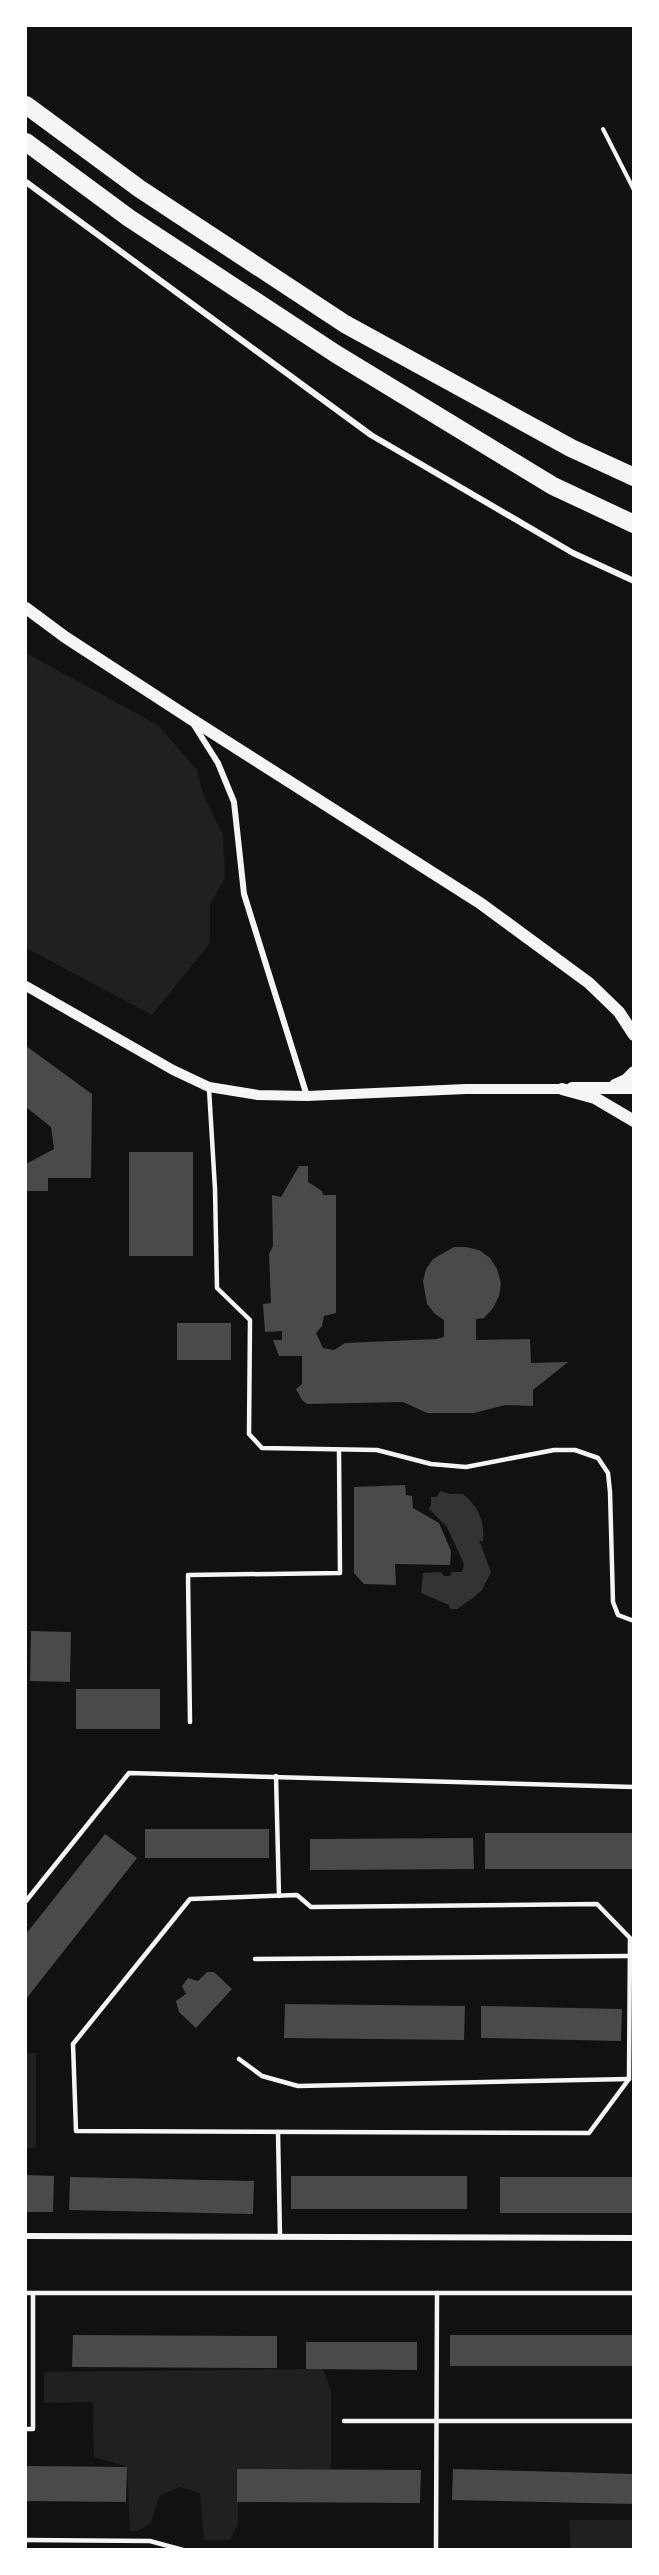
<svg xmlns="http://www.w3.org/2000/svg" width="659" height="2575" font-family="Literata,serif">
	<rect width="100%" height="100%" fill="#111"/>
	<g fill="#202020">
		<path d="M26,653L158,725L197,770L203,794L223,835L225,878L210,904V943L152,1015L26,948Z"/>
		<rect x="26" y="2053" width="10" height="95"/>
		<path d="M323,2369L331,2391V2469L238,2470V2524L230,2540H204L200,2493L180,2487L159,2496L151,2523L138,2531H130L127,2467L94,2457L93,2402L44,2403V2372Z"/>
		<path d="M569,2520H633V2549H571Z"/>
	</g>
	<path fill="#333" d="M440,1491L451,1494H463C479,1507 485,1522 483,1542L479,1540L491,1572L482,1590L473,1598L457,1609H450L449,1605L421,1593L423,1573L441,1572L444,1576H450L452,1572H462L464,1564L447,1527L429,1509L431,1505V1497H437Z"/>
	<g fill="#4a4a4a">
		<path d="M26,1046L92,1094L91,1178H48V1191H26V1164L54,1149L51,1127L26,1107Z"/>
		<rect x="129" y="1152" width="64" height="104"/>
		<path d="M299,1166H308V1182L322,1191L323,1195H336V1313L324,1316L322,1326L316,1333L323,1348L334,1350L345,1343L436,1339L444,1337V1320L435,1314L427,1304L423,1281L426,1269L433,1259L454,1247H466L479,1250L490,1258L497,1269L501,1283L499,1296L493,1308L484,1318L476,1319V1340L530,1339L531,1363L568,1362L533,1390V1406L505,1405L474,1413H427L403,1402L307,1404L302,1400L296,1389L302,1384V1356H279L273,1340H282V1331L265,1332L263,1304L271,1303L269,1254L273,1246L272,1195L281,1197Z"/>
		<rect x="177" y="1323" width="54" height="37"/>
		<path d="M405,1485L406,1495L412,1496L413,1508L439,1523L451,1551L450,1565L395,1564L396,1585L364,1584L354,1573V1487Z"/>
		<path d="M31,1631L71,1632L70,1682L30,1681Z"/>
		<rect x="76" y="1689" width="84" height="40"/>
		<rect x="145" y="1829" width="124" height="29"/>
		<rect x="485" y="1833" width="149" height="36"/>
		<path d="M105,1834L137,1858L26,1999V1934Z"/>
		<path d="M473,1838L474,1869L310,1870V1839Z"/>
		<path d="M207,1972H214L232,1989L196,2028L179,2012L176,2001L186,1994L182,1986L188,1978L198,1981Z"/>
		<path d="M285,2004L465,2006L464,2040L284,2038Z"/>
		<path d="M481,2006L622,2009L621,2041L481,2038Z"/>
		<path d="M26,2175L54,2176L53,2212H26Z"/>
		<rect x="291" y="2176" width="176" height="33"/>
		<path d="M70,2177L254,2181L253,2214L69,2210Z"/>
		<rect x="500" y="2177" width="134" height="36"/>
		<path d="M73,2335L277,2336V2368L72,2367Z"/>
		<rect x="450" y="2335" width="184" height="31"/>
		<path d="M306,2342H417V2370L306,2369Z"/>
		<path d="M26,2466L127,2467L126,2502L26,2501Z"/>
		<path d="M237,2469L421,2470L420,2503L237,2502Z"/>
		<path d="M453,2469L634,2474V2504L452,2500Z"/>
	</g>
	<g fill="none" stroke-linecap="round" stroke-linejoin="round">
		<path stroke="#f5f5f5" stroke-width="4" d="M603,129L634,190"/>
		<g stroke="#f5f5f5" stroke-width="4.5">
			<path d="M209,1089L215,1189L217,1288L250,1320L249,1434L262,1448L377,1450L431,1464L466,1467L554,1450H575L598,1458L608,1473L610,1492L613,1602L618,1615L634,1621"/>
			<path d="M190,1722L188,1575L340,1573L339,1451"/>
			<path d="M276,1776L279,1896"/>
			<path d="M297,1895L311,1907L597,1904L630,1938L629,2079L589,2133L76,2131L73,2044L190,1899Z"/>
			<path d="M26,1901L129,1773L634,1787"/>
			<path d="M255,1959L630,1956"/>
			<path d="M239,2059L262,2076L298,2086L629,2079"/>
			<path d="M278,2132L280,2237"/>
			<path d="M26,2293H634"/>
			<path d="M344,2421H634"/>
			<path d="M26,2429H33V2294"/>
			<path d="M26,2540L150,2541L183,2550"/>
			<path d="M436,2550L437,2293"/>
		</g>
		<g stroke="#f5f5f5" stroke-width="6">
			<path d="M26,182L371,435L573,553L634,581"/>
			<path d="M194,725L218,763L234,802L244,894L307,1096"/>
			<path d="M26,2236L634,2238"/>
		</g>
		<path stroke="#f5f5f5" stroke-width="10" d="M26,986L173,1070L209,1087L258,1095L307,1096L466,1089H562"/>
		<g stroke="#f5f5f5" stroke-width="12">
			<path d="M26,608L65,637L191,719L480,903L589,983L619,1012L634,1035"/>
			<path d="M615,1085L626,1080L634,1072"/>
			<path d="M572,1088H634"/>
			<path d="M562,1089L595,1098L634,1121"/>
		</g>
		<g stroke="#f5f5f5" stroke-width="18">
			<path d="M26,105L140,189L345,324L571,448L634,477"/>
			<path d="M26,142L129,218L336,354L553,486L634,524"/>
		</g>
	</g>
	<rect width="659" height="2575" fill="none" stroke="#ffffff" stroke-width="54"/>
</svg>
